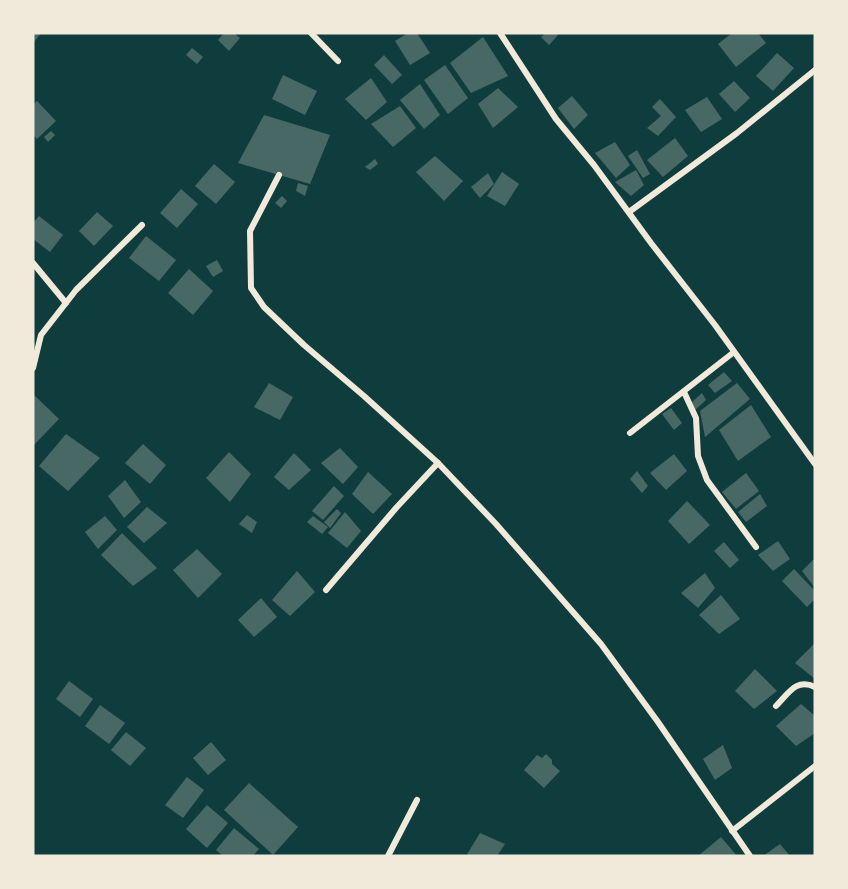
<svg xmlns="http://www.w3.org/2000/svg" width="848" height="889" font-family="'Noto Serif',serif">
	<rect width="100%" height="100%" fill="#0f3d3e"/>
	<g fill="#486865">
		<path d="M33,33H41L34,42L33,40Z"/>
		<path d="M224,33H234L240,38L229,51L218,40Z"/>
		<path d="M408,33H417L430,53L410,65L395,41Z"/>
		<path d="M546,33H557L558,35L549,45L541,37Z"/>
		<path d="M732,33H758L766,43L736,67L718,44Z"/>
		<path d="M483,37L508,76L471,93L450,63Z"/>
		<path d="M192,48L203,57L197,64L186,55Z"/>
		<path d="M777,53L794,68L773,91L756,76Z"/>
		<path d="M384,55L402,75L392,84L374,65Z"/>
		<path d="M445,65L468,98L448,114L424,80Z"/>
		<path d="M283,75L317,91L305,115L272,99Z"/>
		<path d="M371,78L387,102L366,120L345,99Z"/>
		<path d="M734,81L750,98L735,112L719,94Z"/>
		<path d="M420,84L440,115L424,129L400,100Z"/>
		<path d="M498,88L518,107L493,128L478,104Z"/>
		<path d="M572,96L588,115L574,129L558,108Z"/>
		<path d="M707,97L722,119L701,132L685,110Z"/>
		<path d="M660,99L676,117L658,136L647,128L661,116L652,107Z"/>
		<path d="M37,101L56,121L37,139L33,135V104Z"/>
		<path d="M400,106L416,128L393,147L371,124Z"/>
		<path d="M264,115L330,135L310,184L238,163Z"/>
		<path d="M51,131L55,135L48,142L44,137Z"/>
		<path d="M675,138L688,156L663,177L647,160Z"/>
		<path d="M615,142L630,165L616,178L595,153Z"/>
		<path d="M637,150L650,174L643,178L628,156Z"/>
		<path d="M435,156L463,181L444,201L416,172Z"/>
		<path d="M375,159L378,164L370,170L365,167Z"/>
		<path d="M214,164L235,182L216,204L195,186Z"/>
		<path d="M636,170L644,185L631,196L615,182Z"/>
		<path d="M502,172L519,184L505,206L487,196Z"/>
		<path d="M488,173L494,184L480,198L471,187Z"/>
		<path d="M298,183L308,186L305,196L296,191Z"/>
		<path d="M181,189L198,204L177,228L160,213Z"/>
		<path d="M282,196L287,201L281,208L275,203Z"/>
		<path d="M97,212L113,226L94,246L79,231Z"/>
		<path d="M39,216L63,235L50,252L33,239V223Z"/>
		<path d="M146,236L176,260L159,281L129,258Z"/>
		<path d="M217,260L223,271L213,277L206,266Z"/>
		<path d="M189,269L213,291L193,315L168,293Z"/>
		<path d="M724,372L732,381L715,393L708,385Z"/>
		<path d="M269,383L293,397L280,420L254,407Z"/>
		<path d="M737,383L750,399L705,437L700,411Z"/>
		<path d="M702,393L706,400L695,410L692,402Z"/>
		<path d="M35,396L59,419L33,446V398Z"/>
		<path d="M751,405L771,437L738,461L719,430Z"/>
		<path d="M671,408L682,423L674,430L662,414Z"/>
		<path d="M66,434L100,458L68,491L39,466Z"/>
		<path d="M143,444L166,465L150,484L125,463Z"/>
		<path d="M340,448L358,467L343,484L321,463Z"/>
		<path d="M229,452L251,474L230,502L206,478Z"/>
		<path d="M294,453L311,470L289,490L274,477Z"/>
		<path d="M674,454L687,471L666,490L650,473Z"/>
		<path d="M637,471L648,486L642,493L630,479Z"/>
		<path d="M368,472L392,494L373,514L352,494Z"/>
		<path d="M746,473L759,491L736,509L722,492Z"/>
		<path d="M125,480L141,502L124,518L108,496Z"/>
		<path d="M334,486L344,496L323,520L312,511Z"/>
		<path d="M760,494L767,506L746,522L738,512Z"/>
		<path d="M687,501L710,525L689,544L668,521Z"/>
		<path d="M147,507L167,523L144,543L127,527Z"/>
		<path d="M337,509L341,513L330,528L324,522Z"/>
		<path d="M345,512L361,531L347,548L328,533Z"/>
		<path d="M247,515L257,522L252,533L239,524Z"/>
		<path d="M105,516L117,530L98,549L85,532Z"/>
		<path d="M313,516L328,527L322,534L307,522Z"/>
		<path d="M122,533L157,568L133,586L101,555Z"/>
		<path d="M778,541L790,559L773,571L758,555Z"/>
		<path d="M724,542L739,560L730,568L714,551Z"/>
		<path d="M197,549L222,574L198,598L173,570Z"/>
		<path d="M815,558V588L802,571Z"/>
		<path d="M794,569L815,591V599L807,607L782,581Z"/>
		<path d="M297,571L315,592L290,616L272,600Z"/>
		<path d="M705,573L715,588L698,608L681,593Z"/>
		<path d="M721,595L740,619L719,634L699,615Z"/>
		<path d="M261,598L277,617L254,637L238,620Z"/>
		<path d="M815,643V679L795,663Z"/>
		<path d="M755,669L777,691L754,709L735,691Z"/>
		<path d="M69,681L93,699L80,717L56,699Z"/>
		<path d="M801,704L815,716V733L796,746L776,726Z"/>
		<path d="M100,705L125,723L109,744L85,726Z"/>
		<path d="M126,732L146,748L130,766L111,750Z"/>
		<path d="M211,742L226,760L208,775L193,758Z"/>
		<path d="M723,745L732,768L715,780L703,759Z"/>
		<path d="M546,754L552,760V764L560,771L544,788L524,770L537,755L542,758Z"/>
		<path d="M187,777L204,790L183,818L165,805Z"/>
		<path d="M249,783L298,827L273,855L224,810Z"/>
		<path d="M207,805L228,823L207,848L186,829Z"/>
		<path d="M234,828L259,849L253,856H223L216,850Z"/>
		<path d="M480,833L505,844L497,856H466Z"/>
		<path d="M721,837L737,856H698Z"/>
		<path d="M780,844L790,856H763Z"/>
	</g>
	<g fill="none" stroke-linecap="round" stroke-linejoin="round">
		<g stroke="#f1e9da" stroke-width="6">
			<path d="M311,33L338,61"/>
			<path d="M500,33L556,119L594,165L651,243L715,325L815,464"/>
			<path d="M279,175L250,231L251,288L264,307L304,345L364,396L438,463L496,524L601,644L658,722L750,856"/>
			<path d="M629,212L737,133L815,70"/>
			<path d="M33,263L66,303"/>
			<path d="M33,368L41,335L76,290L142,225"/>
			<path d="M684,392L696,418L698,456L707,480L756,547"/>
			<path d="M630,433L734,352"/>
			<path d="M326,590L396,508L438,463"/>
			<path d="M776,706C789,693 796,678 815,687"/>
			<path d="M732,831L815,766"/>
			<path d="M388,856L417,800"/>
		</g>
	</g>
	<rect width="848" height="889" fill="none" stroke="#f1e9da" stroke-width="69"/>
</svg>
